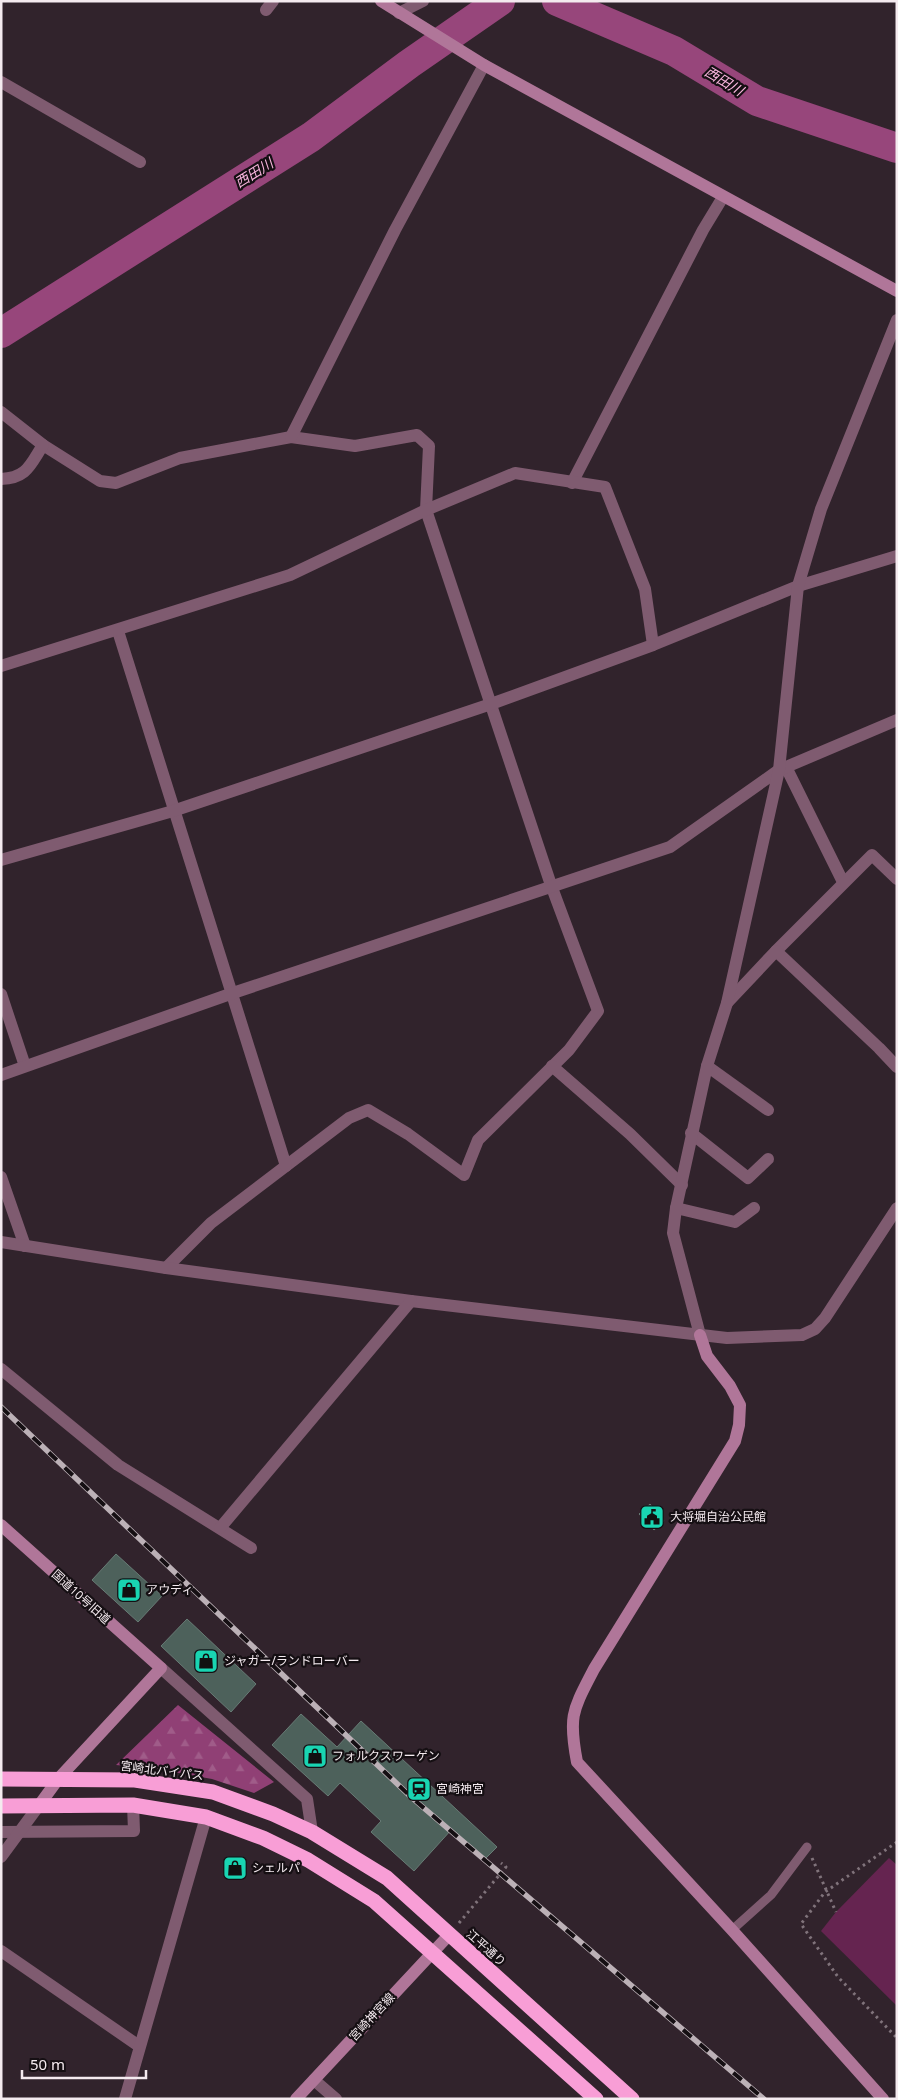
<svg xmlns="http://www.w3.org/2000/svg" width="898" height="2100" font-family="'Noto Sans','Noto Sans JP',sans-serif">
	<defs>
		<pattern id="forest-firs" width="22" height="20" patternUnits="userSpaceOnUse" patternTransform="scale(1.25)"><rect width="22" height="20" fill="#904075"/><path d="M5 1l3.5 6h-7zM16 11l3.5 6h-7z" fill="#a05c89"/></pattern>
	</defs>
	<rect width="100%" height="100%" fill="#31232c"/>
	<path fill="url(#forest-firs)" d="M178,1705L274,1782L254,1793L212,1779L157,1769L116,1765Z"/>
	<path fill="#652450" d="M889,1858L897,1865V2006L821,1931L836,1912Z"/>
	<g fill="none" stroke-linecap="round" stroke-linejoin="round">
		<g stroke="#97467b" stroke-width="30">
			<path d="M557,1L674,51L757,101L897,148"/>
			<path d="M1,333L311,137L409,64L500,1"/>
		</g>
	</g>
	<g fill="#4d615b" stroke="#677b75">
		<path d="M650,1504L664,1521L654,1530L639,1514Z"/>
		<path d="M116,1554L162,1596L138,1622L92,1580Z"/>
		<path d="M187,1619L256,1684L231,1712L161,1646Z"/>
		<path d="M301,1714L337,1747L361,1721L497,1847L485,1859L452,1829L414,1871L371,1832L381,1821L340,1783L328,1796L272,1745Z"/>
	</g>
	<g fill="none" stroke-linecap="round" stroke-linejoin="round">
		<g stroke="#80737b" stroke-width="3" stroke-dasharray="2.5 4" stroke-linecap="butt">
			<path d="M897,1842L825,1892L801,1924L838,1977L897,2038"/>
			<path d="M812,1858L836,1912"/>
			<path d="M459,1923L506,1867L501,1863"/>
		</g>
		<path stroke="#7f5b70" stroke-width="9" d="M732,1930L771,1895L807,1847"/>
		<g stroke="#7f5b70" stroke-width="12">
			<path d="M266,10L273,1"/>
			<path d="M399,13L423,1"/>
			<path d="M1,82L140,162"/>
			<path d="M1,412L43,445L100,481L116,483L180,458L291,437L355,446L417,435L429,446L426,510L551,885L598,1011L569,1050L478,1140L464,1175L408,1134L368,1110L349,1118L211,1223L166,1268"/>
			<path d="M291,437L395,230L484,65"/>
			<path d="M1,479C27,478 30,465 43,445"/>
			<path d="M572,483L703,230L723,197"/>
			<path d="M118,631L286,1166"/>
			<path d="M1,666L290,575L426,510L515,473L605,487L645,589L653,645"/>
			<path d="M786,767L843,882"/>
			<path d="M1,860L173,811L491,704L653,645L798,586L897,556"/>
			<path d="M776,951L872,855L897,879"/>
			<path d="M1,994L25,1066"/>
			<path d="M727,1003L776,951L879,1048L897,1067"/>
			<path d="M552,1066L630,1134L682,1185"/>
			<path d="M707,1066L768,1110"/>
			<path d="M1,1075L233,993L670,847L779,770L897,720"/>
			<path d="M691,1133L748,1178L768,1159"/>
			<path d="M1,1177L25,1246"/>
			<path d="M676,1208L735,1222L754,1208"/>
			<path d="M1,1242L166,1268L411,1301L727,1338L802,1335L815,1329L825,1318L897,1208"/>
			<path d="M700,1335L673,1233L676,1208L707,1066L727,1003L779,770L798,586L821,509L897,320"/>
			<path d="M1,1369L118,1465L251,1548"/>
			<path d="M220,1528L411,1301"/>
			<path d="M161,1668L307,1799L312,1832"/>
			<path d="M1,1832L134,1831L133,1805"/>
			<path d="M1,1857L40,1804"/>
			<path d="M1,1951L139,2046"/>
			<path d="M314,2080L336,2099"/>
			<path d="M125,2099L206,1817"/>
		</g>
		<g stroke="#b07699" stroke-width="12">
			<path d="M381,1L484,65L897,291"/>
			<path d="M700,1335L707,1356L730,1386L740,1405L739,1425L735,1441L594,1669C573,1710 568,1715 577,1762L732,1930L883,2099"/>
			<path d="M1,1525L161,1668L59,1778L40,1804"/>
			<path d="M296,2099L449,1935"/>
		</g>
		<g stroke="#f89ed6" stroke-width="15">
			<path d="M1,1779L135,1780L213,1792L273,1814L312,1832L387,1878L632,2099"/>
			<path d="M1,1806L133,1805L206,1817L263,1838L308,1860L374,1901L596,2099"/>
		</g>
		<g stroke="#bcb1b7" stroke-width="5.5">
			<path id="rail" d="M1,1407L411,1797L764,2099"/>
		</g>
		<use href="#rail" stroke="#150f13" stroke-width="4" stroke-dasharray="11" stroke-linecap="butt"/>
	</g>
	<defs>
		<g id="civic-square" transform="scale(1.25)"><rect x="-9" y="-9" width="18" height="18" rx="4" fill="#19d5b2" stroke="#150f13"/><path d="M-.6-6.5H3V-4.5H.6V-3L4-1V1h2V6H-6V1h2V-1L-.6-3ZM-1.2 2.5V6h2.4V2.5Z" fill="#111"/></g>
		<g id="shop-square" transform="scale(1.25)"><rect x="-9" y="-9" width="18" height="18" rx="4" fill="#19d5b2" stroke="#150f13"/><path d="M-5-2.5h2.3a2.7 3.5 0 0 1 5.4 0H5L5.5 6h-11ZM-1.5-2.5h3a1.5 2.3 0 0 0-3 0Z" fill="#111"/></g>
		<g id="station-square" transform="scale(1.25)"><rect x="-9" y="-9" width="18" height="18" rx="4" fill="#19d5b2" stroke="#150f13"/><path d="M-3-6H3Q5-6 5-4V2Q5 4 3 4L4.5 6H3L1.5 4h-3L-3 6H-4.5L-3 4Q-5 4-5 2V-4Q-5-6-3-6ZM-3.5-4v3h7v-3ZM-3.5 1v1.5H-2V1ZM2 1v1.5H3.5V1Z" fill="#111"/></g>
	</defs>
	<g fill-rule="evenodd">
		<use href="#civic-square" x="652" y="1517"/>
		<use href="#shop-square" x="129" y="1590"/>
		<use href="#shop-square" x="206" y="1661"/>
		<use href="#shop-square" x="315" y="1756"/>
		<use href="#station-square" x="419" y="1789"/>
		<use href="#shop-square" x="235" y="1868"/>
	</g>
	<g text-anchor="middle" stroke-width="4.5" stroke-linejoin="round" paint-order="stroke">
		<g font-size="12" fill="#f4eaef" stroke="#150f13" text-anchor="start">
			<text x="670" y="1521">大将堀自治公民館</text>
			<text x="146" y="1594">アウディ</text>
			<text x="224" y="1665">ジャガー/ランドローバー</text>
			<text x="332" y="1760">フォルクスワーゲン</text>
			<text x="436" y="1793">宮崎神宮</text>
			<text x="252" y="1872">シェルパ</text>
		</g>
		<g font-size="12" fill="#f4eaef" stroke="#150f13">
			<text transform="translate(81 1597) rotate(42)" y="4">国道10号旧道</text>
			<text transform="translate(162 1771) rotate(7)" y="4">宮崎北バイパス</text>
			<text transform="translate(486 1948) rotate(42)" y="4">江平通り</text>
			<text transform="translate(372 2017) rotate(-47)" y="4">宮崎神宮線</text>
		</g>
		<g font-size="14" font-style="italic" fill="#f8b5dd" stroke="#150f13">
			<text transform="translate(724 81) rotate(31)" y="5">西田川</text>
			<text transform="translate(254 173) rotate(-32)" y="5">西田川</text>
		</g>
	</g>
	<rect width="898" height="2100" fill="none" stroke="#f4eaef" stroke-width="5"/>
	<path d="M22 2070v8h124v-8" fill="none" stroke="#f4eaef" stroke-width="2.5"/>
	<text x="30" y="2070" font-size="15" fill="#f4eaef" stroke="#150f13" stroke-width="4" paint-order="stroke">50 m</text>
</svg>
